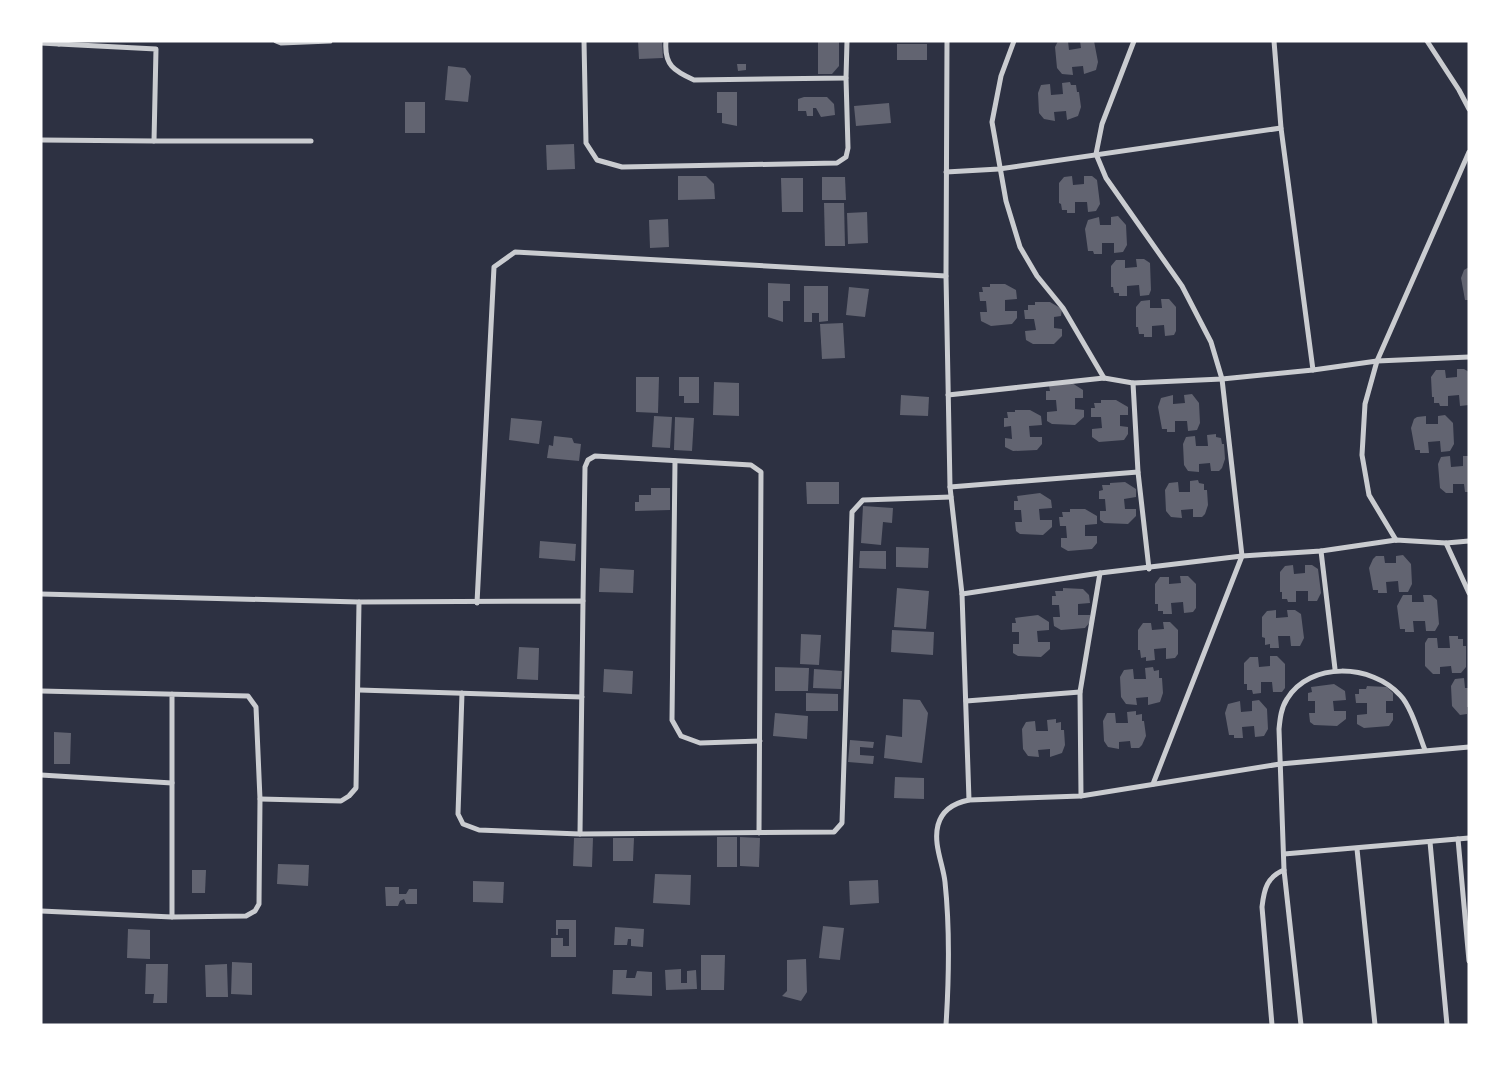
<svg xmlns="http://www.w3.org/2000/svg" width="1510" height="1066" font-family="'Titillium Web',sans-serif">
	<rect width="100%" height="100%" fill="#2d3142"/>
	<g fill="#626471">
		<path d="M638,41H662L663,58L639,59Z"/>
		<path d="M818,41H839V66L832,74H818Z"/>
		<path d="M1058,41H1068L1069,50L1081,48L1080,41H1094L1098,62L1096,70L1084,74L1083,66L1072,67L1073,75L1062,74L1057,68L1055,47Z"/>
		<rect x="897" y="44" width="30" height="16"/>
		<path d="M737,64H746V70L738,71Z"/>
		<path d="M448,66L465,68L471,76L468,102L445,100Z"/>
		<path d="M1070,82L1071,85H1076L1077,92H1079L1081,107L1078,116L1067,120L1066,111L1054,112L1055,121L1044,119L1039,113L1038,93L1041,85L1050,84L1051,95L1063,94L1062,83Z"/>
		<path d="M717,92H737V126L722,123V113H717Z"/>
		<path d="M804,97H827L834,104L835,115L821,117L816,108H813V116H807L806,111H798V99Z"/>
		<rect x="405" y="102" width="20" height="31"/>
		<path d="M889,103L891,123L856,126L854,106Z"/>
		<path d="M574,144L575,169L547,170L546,145Z"/>
		<path d="M678,176H706L714,184L715,199L678,200Z"/>
		<path d="M1072,176L1073,185L1084,184V176H1092L1097,180L1100,204L1096,211L1088,212L1087,202H1075V213H1067V210H1062L1061,204L1059,203V183L1064,177Z"/>
		<path d="M822,177H845L846,200H822Z"/>
		<path d="M781,178H803V212H782Z"/>
		<path d="M824,203H844L845,246H825Z"/>
		<path d="M867,212L868,243L848,244L847,213Z"/>
		<path d="M1118,216L1126,225L1127,245L1123,252L1114,253V243H1102V254H1094L1093,251H1088L1085,229L1088,220L1099,217L1100,225H1111V217Z"/>
		<path d="M668,219L669,247L650,248L649,220Z"/>
		<path d="M1136,259H1144L1150,263L1151,290L1149,295L1140,296L1139,285L1127,286V296H1119V293H1114L1113,287H1111V266L1116,260H1125V268L1137,267Z"/>
		<path d="M1469,267V300H1465L1461,278L1464,270Z"/>
		<path d="M768,283L790,284V301H783V322L768,317Z"/>
		<path d="M990,284H1005L1016,290L1017,299L1005,300V311H1017V318L1012,324L991,326L981,321L980,312H987L986,301H980L979,292H983L982,287H990Z"/>
		<path d="M804,286H828V321L819,322V313H812V322H804Z"/>
		<path d="M849,287L869,289L865,317L846,315Z"/>
		<path d="M1161,299H1169L1176,307V331L1174,335L1165,336L1164,325L1152,326V337H1144V334H1139L1138,327H1136V307L1141,301L1150,300V308H1162Z"/>
		<path d="M1035,302H1050L1062,309L1061,316L1054,317V328L1062,329V336L1054,344H1033L1026,340L1025,331L1036,330L1034,319H1025L1024,310H1028V305H1035Z"/>
		<path d="M843,323L845,358L822,359L820,324Z"/>
		<path d="M1457,369H1464L1469,372V405L1460,406L1459,395L1448,396V406H1440L1439,403H1434V397H1432L1431,377L1436,370H1445L1446,378L1457,377Z"/>
		<path d="M636,377H659L658,413L636,412Z"/>
		<path d="M679,377H699V403H684V396H679Z"/>
		<path d="M714,382L739,383V416L713,415Z"/>
		<path d="M1072,383L1083,390V398H1075V409L1084,410V417L1075,425L1052,424L1047,421V412L1057,411L1056,400H1046V391H1050L1049,386Z"/>
		<path d="M1192,394L1199,403L1200,423L1197,430L1188,431L1187,421H1175V432H1167V429H1162L1158,407L1161,398L1173,395V404L1185,403L1184,395Z"/>
		<path d="M901,395L929,397L928,416L900,415Z"/>
		<path d="M1101,400H1116L1128,407V415H1120V426L1128,427V434L1124,440L1099,442L1092,437V429L1102,428L1101,417H1091V408H1095L1094,403H1101Z"/>
		<path d="M1015,410H1030L1041,416L1042,425L1029,426L1030,437H1042V444L1037,450L1013,451L1005,447V438L1012,439L1011,426L1004,427V418H1008L1007,412H1015Z"/>
		<path d="M1445,415L1453,423L1454,444L1450,451L1441,452L1440,441L1428,442L1429,453H1420V450H1415L1411,428L1414,419L1417,417L1426,416V424H1438V416Z"/>
		<path d="M654,416L672,417L670,448L652,447Z"/>
		<path d="M675,417L694,418L692,451L674,450Z"/>
		<path d="M511,418L542,421L539,444L509,440Z"/>
		<path d="M1216,434V437L1221,438L1222,444H1224L1225,459L1222,468L1219,471H1211L1210,463L1199,464V472L1188,471L1184,465L1183,444L1186,437L1195,436L1196,446H1208L1207,435Z"/>
		<path d="M554,436L572,438L574,443L581,444L579,461L547,458L549,445L553,446Z"/>
		<path d="M1450,456L1451,467L1463,466V456H1469V492H1465L1464,484H1453V493H1446L1440,488L1438,464L1441,457Z"/>
		<path d="M1198,480L1199,483L1204,484V490H1207L1208,505L1205,514L1202,517H1193V509L1181,510L1182,518L1171,517L1166,511L1165,490L1169,483L1178,482L1179,492H1190V481Z"/>
		<path d="M806,482H839V504H807Z"/>
		<path d="M1125,482L1136,489V497L1124,499L1125,509H1136V516L1128,524L1104,523L1100,520V511H1106L1105,499H1099V491L1103,490L1102,485H1110V483Z"/>
		<path d="M651,488H670V510L635,511V502H639V495H651Z"/>
		<path d="M1040,493L1051,500L1052,508L1039,509L1040,520H1052V527L1043,535L1020,534L1016,531L1015,522H1022L1021,510H1014V501H1018L1017,496Z"/>
		<path d="M863,506L893,508L892,523L883,522L881,545L861,543Z"/>
		<path d="M1070,509H1085L1097,516V524L1085,525V536H1097V543L1092,549L1068,551L1061,547V538H1067L1066,526H1060L1059,517H1063L1062,512H1070Z"/>
		<path d="M540,541L576,544L575,561L539,558Z"/>
		<path d="M896,547L929,548L928,568L896,567Z"/>
		<path d="M860,551H886V569L859,568Z"/>
		<path d="M1403,555L1411,564L1412,584L1408,592H1399L1398,581L1386,582L1387,593H1378V590H1373L1369,568L1373,559L1376,556H1384L1385,563H1396V556Z"/>
		<path d="M1293,565L1294,574L1305,573V565H1312L1318,569L1321,593L1317,601H1308V591H1296V602H1288L1287,599H1282V592H1280V572L1285,566Z"/>
		<path d="M600,568L634,570L633,593L599,592Z"/>
		<path d="M1180,576H1188L1196,584V608L1193,612L1184,613L1183,602L1171,603L1172,614H1163V611H1158V604H1155V584L1160,577H1169V584L1181,583Z"/>
		<path d="M897,588L929,591L926,629L894,627Z"/>
		<path d="M1063,588L1083,589L1089,595L1090,603L1078,604V615H1090V622L1085,628L1061,630L1054,626L1053,617H1060L1059,605H1052V596H1056L1055,591H1063Z"/>
		<path d="M1403,595H1412V602H1424L1423,595H1431L1437,600L1439,624L1435,631H1426L1425,621H1413L1414,632H1405V629H1400L1397,606Z"/>
		<path d="M1276,610V618L1288,617L1287,610H1295L1301,614L1304,638L1300,646H1291L1290,636H1278L1279,648H1270V644L1265,645V638L1262,637V617L1267,611Z"/>
		<path d="M1038,615L1049,622V630L1037,631L1038,642H1050V649L1041,657L1018,656L1013,653V644H1019V632H1012V623H1016L1015,618Z"/>
		<path d="M1163,622H1170L1178,630V654L1175,658L1166,659V648L1154,649L1155,660L1146,661V657L1141,658L1140,650H1138V630L1143,623H1151L1152,630L1164,629Z"/>
		<path d="M892,630L934,632L933,655L891,652Z"/>
		<path d="M801,634L821,635L819,665L800,664Z"/>
		<path d="M1449,636H1458V639H1463V646H1466V667L1461,673H1452L1451,666L1440,667V674H1433L1425,666V643L1428,638H1437L1438,648H1450Z"/>
		<path d="M519,647L539,648L538,680L517,679Z"/>
		<path d="M1270,656H1277L1285,664V688L1282,692H1273L1272,682H1261V693L1253,694L1252,690H1247V684H1244V663L1250,657H1258L1259,667L1270,666Z"/>
		<path d="M775,667L809,668L808,691H775Z"/>
		<path d="M1153,667L1154,671L1159,670V678H1162L1163,693L1160,702L1148,705V697L1136,698L1137,705L1126,704L1121,697L1120,677L1124,670L1133,669L1134,679H1146L1145,668Z"/>
		<path d="M604,669L633,671L632,694L603,692Z"/>
		<path d="M814,669L842,671L841,689L813,688Z"/>
		<path d="M1464,678L1465,688H1469V707H1467V714L1460,715L1452,706L1451,686L1455,679Z"/>
		<path d="M1334,684L1345,691L1346,700L1333,701L1334,711H1346V719L1337,726L1314,725L1310,722L1309,713H1315V701H1308V693L1312,692L1311,687Z"/>
		<path d="M1367,686L1387,687L1393,693V701H1386V713H1393V720L1389,726L1364,728L1357,724V715L1367,714V703H1356L1355,694H1359V689H1366Z"/>
		<path d="M806,693L838,694V711H806Z"/>
		<path d="M903,699L920,700L928,713L922,763L884,758L886,735L902,737Z"/>
		<path d="M1259,700L1267,709L1268,729L1264,736L1255,737L1254,726L1242,727L1243,738H1234V735H1229L1225,713L1228,704L1240,701L1241,712L1252,711V701Z"/>
		<path d="M1136,711V715L1142,714V721H1144L1146,736L1142,745L1139,748H1131L1130,741L1119,742V749L1108,747L1104,741L1103,721L1107,713H1115L1116,723H1128L1127,712Z"/>
		<path d="M775,713L808,716L807,739L773,736Z"/>
		<path d="M1056,719V723L1061,722V730H1064L1065,745L1062,753L1050,757V749L1038,750L1039,757L1028,756L1023,749L1022,729L1026,722L1035,721L1036,731H1048L1047,720Z"/>
		<path d="M54,732L71,733L70,764H54Z"/>
		<path d="M850,740L874,742L873,748L860,747V755L874,756L873,764L848,762Z"/>
		<path d="M895,777L924,778V799L894,798Z"/>
		<rect x="717" y="837" width="20" height="30"/>
		<path d="M740,837L760,838L759,867L740,866Z"/>
		<path d="M574,838H593L592,867L573,866Z"/>
		<path d="M613,838H634L633,861H613Z"/>
		<path d="M278,864L309,865L308,886L277,884Z"/>
		<path d="M192,870H206L205,893H192Z"/>
		<path d="M655,874L691,875L690,905L653,903Z"/>
		<path d="M878,880L879,903L850,905L849,881Z"/>
		<path d="M473,881L504,882L503,903L473,902Z"/>
		<path d="M385,887H399V894H406L409,889H417V904H406L404,899L400,901L398,906H386Z"/>
		<path d="M556,920H576V957H551V938H563V946H569V929H558V935H556Z"/>
		<path d="M823,926L844,928L840,960L819,958Z"/>
		<path d="M615,927L644,929L643,947L631,946V939H628L627,945H614Z"/>
		<path d="M128,929L150,930V959L127,958Z"/>
		<path d="M701,955H725L724,990H701Z"/>
		<path d="M806,959L807,992L801,1001L782,996L787,991V960Z"/>
		<path d="M232,962L252,963V995L231,994Z"/>
		<path d="M146,964H168L167,1003H153L154,994H145Z"/>
		<path d="M227,964L228,997H206L205,965Z"/>
		<path d="M681,969V983H687V971L696,970L697,989L666,990L665,970Z"/>
		<path d="M613,970H627L626,978H635L637,971L652,972V996L612,994Z"/>
	</g>
	<g fill="none" stroke-linecap="round" stroke-linejoin="round">
		<g stroke="#caccd0" stroke-width="5">
			<path d="M276,41L281,43L330,41"/>
			<path d="M584,41L586,143L597,160L622,167L837,163L846,157L848,148L846,78"/>
			<path d="M666,41C664,65 674,71 694,80L846,78L847,41"/>
			<path d="M947,41L946,276L950,487L962,594L969,800"/>
			<path d="M1014,41L1001,76L992,122L1006,201L1020,247L1037,276L1063,308L1104,378"/>
			<path d="M1134,41L1102,124L1096,154L1106,178L1182,286L1211,342L1222,379L1242,556L1153,784"/>
			<path d="M1274,41L1281,128L1313,370L1377,361L1469,357"/>
			<path d="M1427,41L1459,90L1469,109"/>
			<path d="M41,43L59,44V42"/>
			<path d="M41,140L154,141L156,49L59,44"/>
			<path d="M154,141H311"/>
			<path d="M946,172L999,169L1281,128"/>
			<path d="M1133,383L1138,472L1149,569"/>
			<path d="M948,395L1104,378L1133,383L1222,379L1313,370"/>
			<path d="M675,461L672,720L681,736L700,743L760,741"/>
			<path d="M950,487L1138,472"/>
			<path d="M1396,540L1369,495L1362,455L1365,404L1377,361L1469,152"/>
			<path d="M1446,543L1469,593"/>
			<path d="M1321,551L1335,669"/>
			<path d="M41,594L359,602L356,788L349,796L341,801L260,799"/>
			<path d="M962,594L1100,573L1242,556L1321,551L1396,540L1446,543L1469,541"/>
			<path d="M583,601L585,467L588,460L595,456L751,465L761,472L759,833"/>
			<path d="M359,602L583,601L580,834"/>
			<path d="M477,603L494,267L515,252L946,276"/>
			<path d="M359,690L582,697"/>
			<path d="M41,691L248,696L256,707L260,799L259,904L255,911L246,916L172,917V694"/>
			<path d="M462,693L458,814L463,824L479,830L580,834L834,832L842,823L852,512L863,500L951,497"/>
			<path d="M966,701L1080,692"/>
			<path d="M41,775L172,783"/>
			<path d="M1081,796L1080,692L1100,573"/>
			<path d="M1458,839L1469,961"/>
			<path d="M1430,842L1447,1025"/>
			<path d="M1357,849L1375,1025"/>
			<path d="M1284,854L1469,838"/>
			<path d="M41,911L172,917"/>
			<path d="M946,1025C949,978 950,929 945,882C943,864 933,844 938,825C942,810 954,803 969,800L1081,796L1280,764L1469,747"/>
			<path d="M1272,1025L1262,907C1264,889 1267,877 1284,870"/>
			<path d="M1301,1025L1284,870L1279,729C1280,719 1281,708 1287,699C1310,661 1372,664 1400,695C1411,706 1419,735 1425,750"/>
		</g>
	</g>
	<rect width="1510" height="1066" fill="none" stroke="#ffffff" stroke-width="85"/>
</svg>
